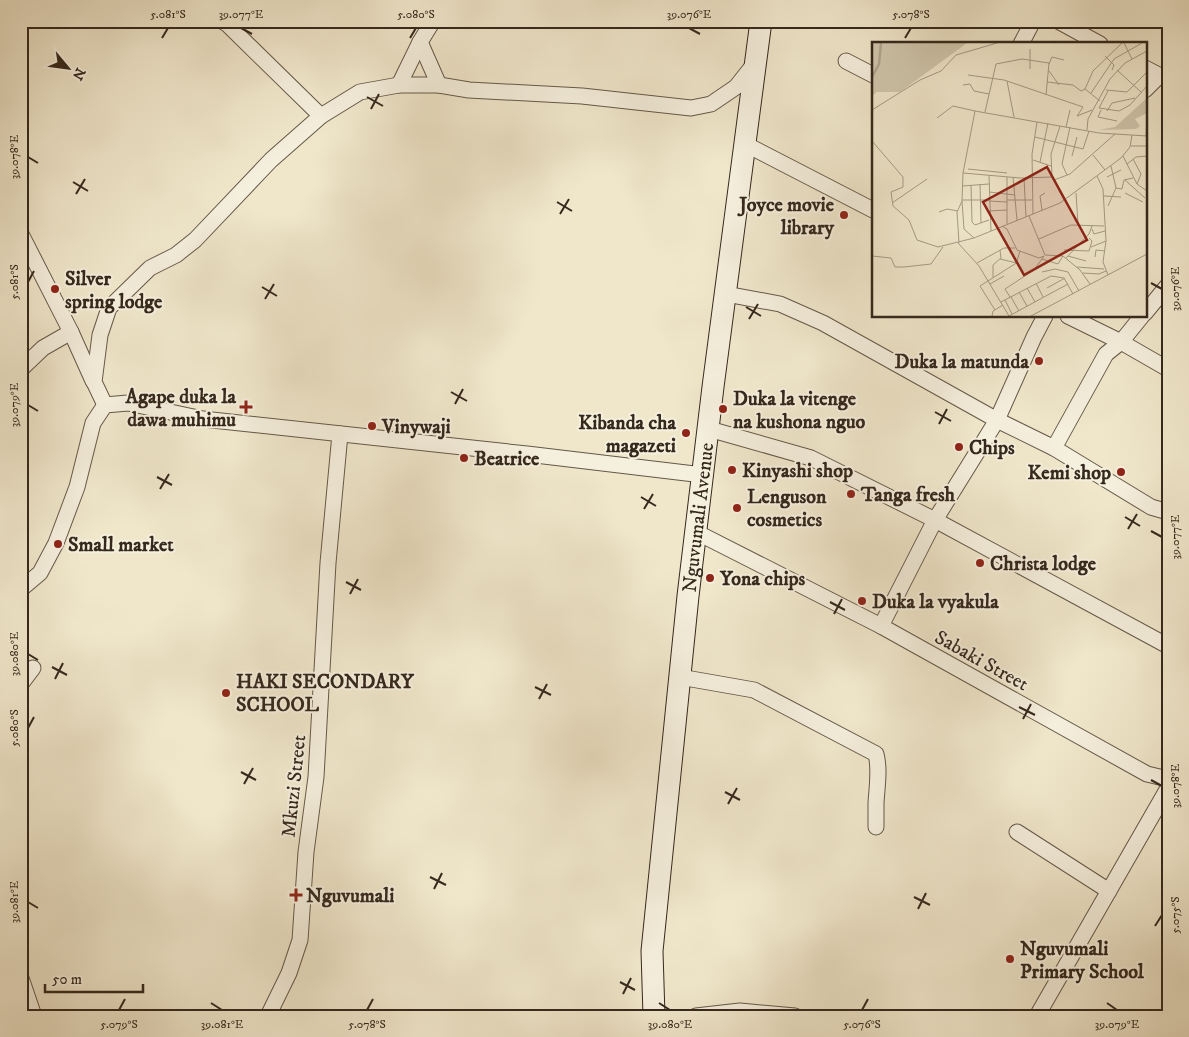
<svg xmlns="http://www.w3.org/2000/svg" width="1189" height="1037" font-family="'IM FELL DW Pica',serif">
	<rect width="100%" height="100%" fill="#f0e7cb"/>
	<filter id="stains"><feTurbulence type="fractalNoise" baseFrequency=".004" numOctaves="4"/><feColorMatrix values="0 0 0 0 .2 0 0 0 0 .09 0 0 0 0 .02 0 0 0 .5 -.17"/></filter>
	<radialGradient id="worn" r=".72"><stop offset=".6" stop-color="#630" stop-opacity="0"/><stop offset="1" stop-color="#630" stop-opacity=".3"/></radialGradient>
	<g fill="none" stroke-linecap="round" stroke-linejoin="round">
		<g stroke="#645848" stroke-width="17">
			<g id="street">
				<path d="M222,21L227,24L321,116"/>
				<path d="M1058,21L1100,44"/>
				<path d="M420,42L439,85"/>
				<path d="M1021,44L1033,21"/>
				<path d="M846,61L873,75"/>
				<path d="M1145,68L1168,80"/>
				<path d="M399,85L420,42L433,21"/>
				<path d="M1145,90L1159,76"/>
				<path d="M745,144L873,210"/>
				<path d="M21,234L71,332L93,381"/>
				<path d="M726,294L780,304L823,323L997,420L1054,448L1151,507L1168,512"/>
				<path d="M1145,313L1168,285"/>
				<path d="M1068,316L1121,342L1168,369"/>
				<path d="M21,369L43,348L71,332"/>
				<path d="M105,405L94,382L100,335L109,308L150,268L176,255L195,240L271,160L321,116L360,92L399,85H439L469,90L582,96L691,108L711,104L736,87L755,63"/>
				<path d="M709,429L811,458L935,520L1168,646"/>
				<path d="M1054,448L1106,354L1121,342L1142,316"/>
				<path d="M696,532L881,626L1147,774L1168,779"/>
				<path d="M21,589L40,573L56,543L77,487L93,423L105,405L128,403L203,419L527,454L703,475"/>
				<path d="M881,626L935,520L997,420L1034,337L1045,316"/>
				<path d="M680,677L754,690L876,754C880,770 877,786 876,803C876,811 876,819 876,827"/>
				<path d="M21,684L33,668"/>
				<path d="M1017,832L1109,891"/>
				<path d="M21,978L34,1016"/>
				<path d="M268,1016L289,973L300,940L306,852L316,777L328,563L340,434"/>
				<path d="M696,1016L740,1011L795,1016"/>
				<path d="M1037,1016L1168,788"/>
			</g>
		</g>
		<g stroke="#35281d" stroke-width="23">
			<g id="secondary">
				<path id="s1" d="M654,1016L652,951L688,596L713,387L761,21"/>
			</g>
		</g>
		<use href="#street" stroke="#f5efdd" stroke-width="15"/>
		<use href="#secondary" stroke="#f5efdd" stroke-width="21"/>
	</g>
	<path fill="none" stroke="#35281d" stroke-width="2" d="M241,28L252,34M689,28L700,34M162,38L168,28M410,38L416,28M905,38L911,28M367,97L383,106M371,109L379,94M28,157L38,163M73,182L88,191M76,194L85,179M557,202L572,211M560,214L569,199M28,282L34,271M1151,283L1162,289M262,287L277,296M265,299L274,284M746,307L761,316M749,319L758,304M451,392L467,401M455,404L463,389M28,405L38,411M935,412L951,421M939,424L947,409M157,477L172,485M160,489L169,474M641,497L656,506M644,509L653,494M1125,517L1140,526M1128,529L1137,514M1151,531L1162,537M346,582L361,590M350,594L358,579M830,602L845,610M834,614L842,599M28,654L38,660M52,667L67,675M55,679L63,663M535,687L551,695M539,699L547,684M1019,707L1035,715M1023,719L1031,704M28,728L34,717M241,772L256,780M1151,780L1162,786M244,784L253,768M725,792L740,800M728,804L737,788M430,877L446,885M434,889L442,873M914,897L930,905M28,902L38,908M918,909L926,893M1155,926L1162,915M620,982L635,990M623,994L631,978M211,1003L222,1010M659,1003L670,1010M1107,1003L1117,1010M119,1010L125,999M367,1010L373,999M862,1010L868,999"/>
	<g fill="#8f2418" stroke="#f5efdd" stroke-width="2">
		<circle cx="844" cy="215" r="5"/>
		<circle cx="55" cy="289" r="5"/>
		<circle cx="1039" cy="361" r="5"/>
		<path d="M243.5 399.5h5v5h5v5h-5v5h-5v-5h-5v-5h5z"/>
		<circle cx="723" cy="409" r="5"/>
		<circle cx="372" cy="426" r="5"/>
		<circle cx="686" cy="433" r="5"/>
		<circle cx="959" cy="447" r="5"/>
		<circle cx="464" cy="458" r="5"/>
		<circle cx="732" cy="470" r="5"/>
		<circle cx="1121" cy="472" r="5"/>
		<circle cx="851" cy="494" r="5"/>
		<circle cx="737" cy="508" r="5"/>
		<circle cx="58" cy="544" r="5"/>
		<circle cx="980" cy="563" r="5"/>
		<circle cx="710" cy="578" r="5"/>
		<circle cx="862" cy="601" r="5"/>
		<circle cx="226" cy="693" r="5"/>
		<path d="M293.5 887.5h5v5h5v5h-5v5h-5v-5h-5v-5h5z"/>
		<circle cx="1010" cy="959" r="5"/>
	</g>
	<g text-anchor="middle" stroke-width="4" stroke-linejoin="round" paint-order="stroke">
		<g font-size="20" font-weight="bold" fill="#35281d" stroke="#f5efdd" text-anchor="start">
			<text x="834" y="211" text-anchor="end">Joyce movie<tspan x="834" dy="23">library</tspan></text>
			<text x="65" y="285">Silver<tspan x="65" dy="23">spring lodge</tspan></text>
			<text x="1029" y="368" text-anchor="end">Duka la matunda</text>
			<text x="236" y="403" text-anchor="end">Agape duka la<tspan x="236" dy="23">dawa muhimu</tspan></text>
			<text x="733" y="405">Duka la vitenge<tspan x="733" dy="23">na kushona nguo</tspan></text>
			<text x="676" y="429" text-anchor="end">Kibanda cha<tspan x="676" dy="23">magazeti</tspan></text>
			<text x="382" y="433">Vinywaji</text>
			<text x="969" y="454">Chips</text>
			<text x="474" y="465">Beatrice</text>
			<text x="742" y="477">Kinyashi shop</text>
			<text x="1111" y="479" text-anchor="end">Kemi shop</text>
			<text x="861" y="501">Tanga fresh</text>
			<text x="747" y="503">Lenguson<tspan x="747" dy="23">cosmetics</tspan></text>
			<text x="68" y="551">Small market</text>
			<text x="990" y="570">Christa lodge</text>
			<text x="720" y="585">Yona chips</text>
			<text x="872" y="608">Duka la vyakula</text>
			<text x="236" y="688">HAKI SECONDARY<tspan x="236" dy="23">SCHOOL</tspan></text>
			<text x="306" y="902">Nguvumali</text>
			<text x="1020" y="955">Nguvumali<tspan x="1020" dy="23">Primary School</tspan></text>
		</g>
		<g font-size="20" fill="#35281d" stroke="#f5efdd">
			<text dy="7" stroke="none"><textPath href="#s1" startOffset="501">Nguvumali Avenue</textPath></text>
			<text transform="translate(982 660) rotate(29)" y="7">Sabaki Street</text>
			<text transform="translate(293 786) rotate(-84)" y="7">Mkuzi Street</text>
		</g>
	</g>
	<g transform="translate(872 42)">
		<rect width="275" height="275" fill="#f0e7cb"/>
		<path d="M0,1H95L28,50H5L0,54ZM275,56V71L263,77L268,84L264,87L226,88L243,85Z" fill="#d0c7ad"/>
		<path fill="none" stroke="#b0a690" stroke-width="2.5" d="M0,35L7,22L9,1"/>
		<path fill="none" stroke="#a59b85" stroke-width="1" d="M252,1L260,17M233,14L242,23L240,28M177,22L180,15L192,18M158,27V7M245,28L269,50M177,29L187,43M96,33L132,38L211,65L205,74L220,68M135,39L142,75M175,40L201,43L209,49L213,47L228,59M91,43L98,42L102,49L117,52M213,47L221,29L250,1M234,48L255,50L275,30M236,49L227,66L247,69L258,63L275,44M219,51L242,17L270,1M0,68L48,38L69,29L84,13L125,1M229,68L226,75L245,79M235,69L240,61L263,56M113,70L124,22L150,17L177,21L174,53M65,76L81,64L103,69M194,85L198,68M215,88L216,77L238,37L253,21L275,9M274,94L275,77M163,95L211,107L217,89M0,99L31,135V145L19,150L21,164L37,178L45,198L66,205L102,196L188,161L249,116L258,105L260,93M259,104H275M221,113L233,128M200,114L205,95M251,114L265,142L275,149M261,117L269,132L265,142M161,118L179,124M168,120L176,81M255,122L264,115L275,114M96,127L135,131M91,131L148,136L180,135L192,158M117,133L119,189M195,133L190,122L198,85M225,134L231,147L234,199L231,220L236,233M135,135V182M141,135L145,178M180,135L179,112L188,84M235,135L249,128M152,136L154,175M182,138L198,132L243,92M253,138L273,156M108,142L109,181M99,143L100,180L103,183L117,178M90,144L117,142M244,146L250,147L252,138L261,136M117,150L143,153M204,151L206,182M253,151L271,160M232,154L249,155M90,158H117M135,158H160M90,159L92,187L102,196M117,159L135,160M20,161L55,137M236,164L244,146L239,124M170,168L168,154L173,151M117,169L135,168M67,170L75,167L86,169M161,172L160,112L165,80M157,174L173,213L191,214L208,228L218,242M130,184L135,187L145,208L167,216L172,214M220,187L222,192L233,189M167,197L199,183L232,184M86,201L107,224L137,274M87,201L85,170L90,159L91,131L103,69L227,91L275,94M219,205L234,199M192,208L217,209L220,199L217,196M148,209L145,219L153,233M0,214L19,216L23,225H32L59,222L71,205M196,214L214,219M223,215L224,208L233,209M194,216L217,192L220,184M128,217L145,221M170,217L186,222L191,214M105,221L132,206H143M205,225L232,227M170,230L183,227L196,230L207,249M211,231L227,232L234,229M121,235V223L129,216L128,208M164,241L171,255M118,242L132,234M155,246L163,260M175,246L193,236M147,250L155,264M138,255L133,247L162,228L172,214M139,255L147,269M133,258L140,272M129,260L179,234L192,236L201,252M123,268L108,244L146,220M120,274L121,269L131,263M137,274L196,242M159,274L275,212"/>
		<path fill="#8f2418" fill-opacity="0.15" stroke="#8f2418" stroke-width="2.5" d="M175,125L215,198L152,233L111,160Z"/>
		<rect width="275" height="275" fill="none" stroke="#35281d" stroke-width="2.5"/>
	</g>
	<rect width="1189" height="1037" fill="none" stroke="#f0e7cb" stroke-width="55"/>
	<g transform="translate(68 68) rotate(119)" stroke="#f5efdd" stroke-width="4" paint-order="stroke">
	<path d="M0-4L9 19L0 12L-9 19Z" fill="#35281d"/>
	<text y="-8" font-size="14" font-weight="bold" text-anchor="middle" fill="#35281d">N</text>
	</g>
	<path d="M45 984v8h98v-8" fill="none" stroke="#35281d" stroke-width="2.5"/>
	<text x="52" y="984" font-size="15" fill="#35281d" stroke="#f5efdd" stroke-width="4" paint-order="stroke">50 m</text>
	<rect x="28" y="28" width="1134" height="982" fill="none" stroke="#35281d" stroke-width="2"/>
	<g font-size="12" text-anchor="middle" fill="#35281d">
		<text x="168" y="18">5.081°S</text>
		<text x="241" y="18">39.077°E</text>
		<text x="416" y="18">5.080°S</text>
		<text x="689" y="18">39.076°E</text>
		<text x="911" y="18">5.078°S</text>
		<text transform="translate(14 157) rotate(-90)" y="4">39.078°E</text>
		<text transform="translate(14 282) rotate(-90)" y="4">5.081°S</text>
		<text transform="translate(1175 289) rotate(-90)" y="4">39.076°E</text>
		<text transform="translate(14 405) rotate(-90)" y="4">39.079°E</text>
		<text transform="translate(1175 537) rotate(-90)" y="4">39.077°E</text>
		<text transform="translate(14 654) rotate(-90)" y="4">39.080°E</text>
		<text transform="translate(14 728) rotate(-90)" y="4">5.080°S</text>
		<text transform="translate(1175 786) rotate(-90)" y="4">39.078°E</text>
		<text transform="translate(14 902) rotate(-90)" y="4">39.081°E</text>
		<text transform="translate(1175 915) rotate(-90)" y="4">5.075°S</text>
		<text x="119" y="1028">5.079°S</text>
		<text x="222" y="1028">39.081°E</text>
		<text x="367" y="1028">5.078°S</text>
		<text x="670" y="1028">39.080°E</text>
		<text x="862" y="1028">5.076°S</text>
		<text x="1117" y="1028">39.079°E</text>
	</g>
	<rect width="100%" height="100%" filter="url(#stains)"/>
	<rect width="100%" height="100%" fill="url(#worn)"/>
</svg>
